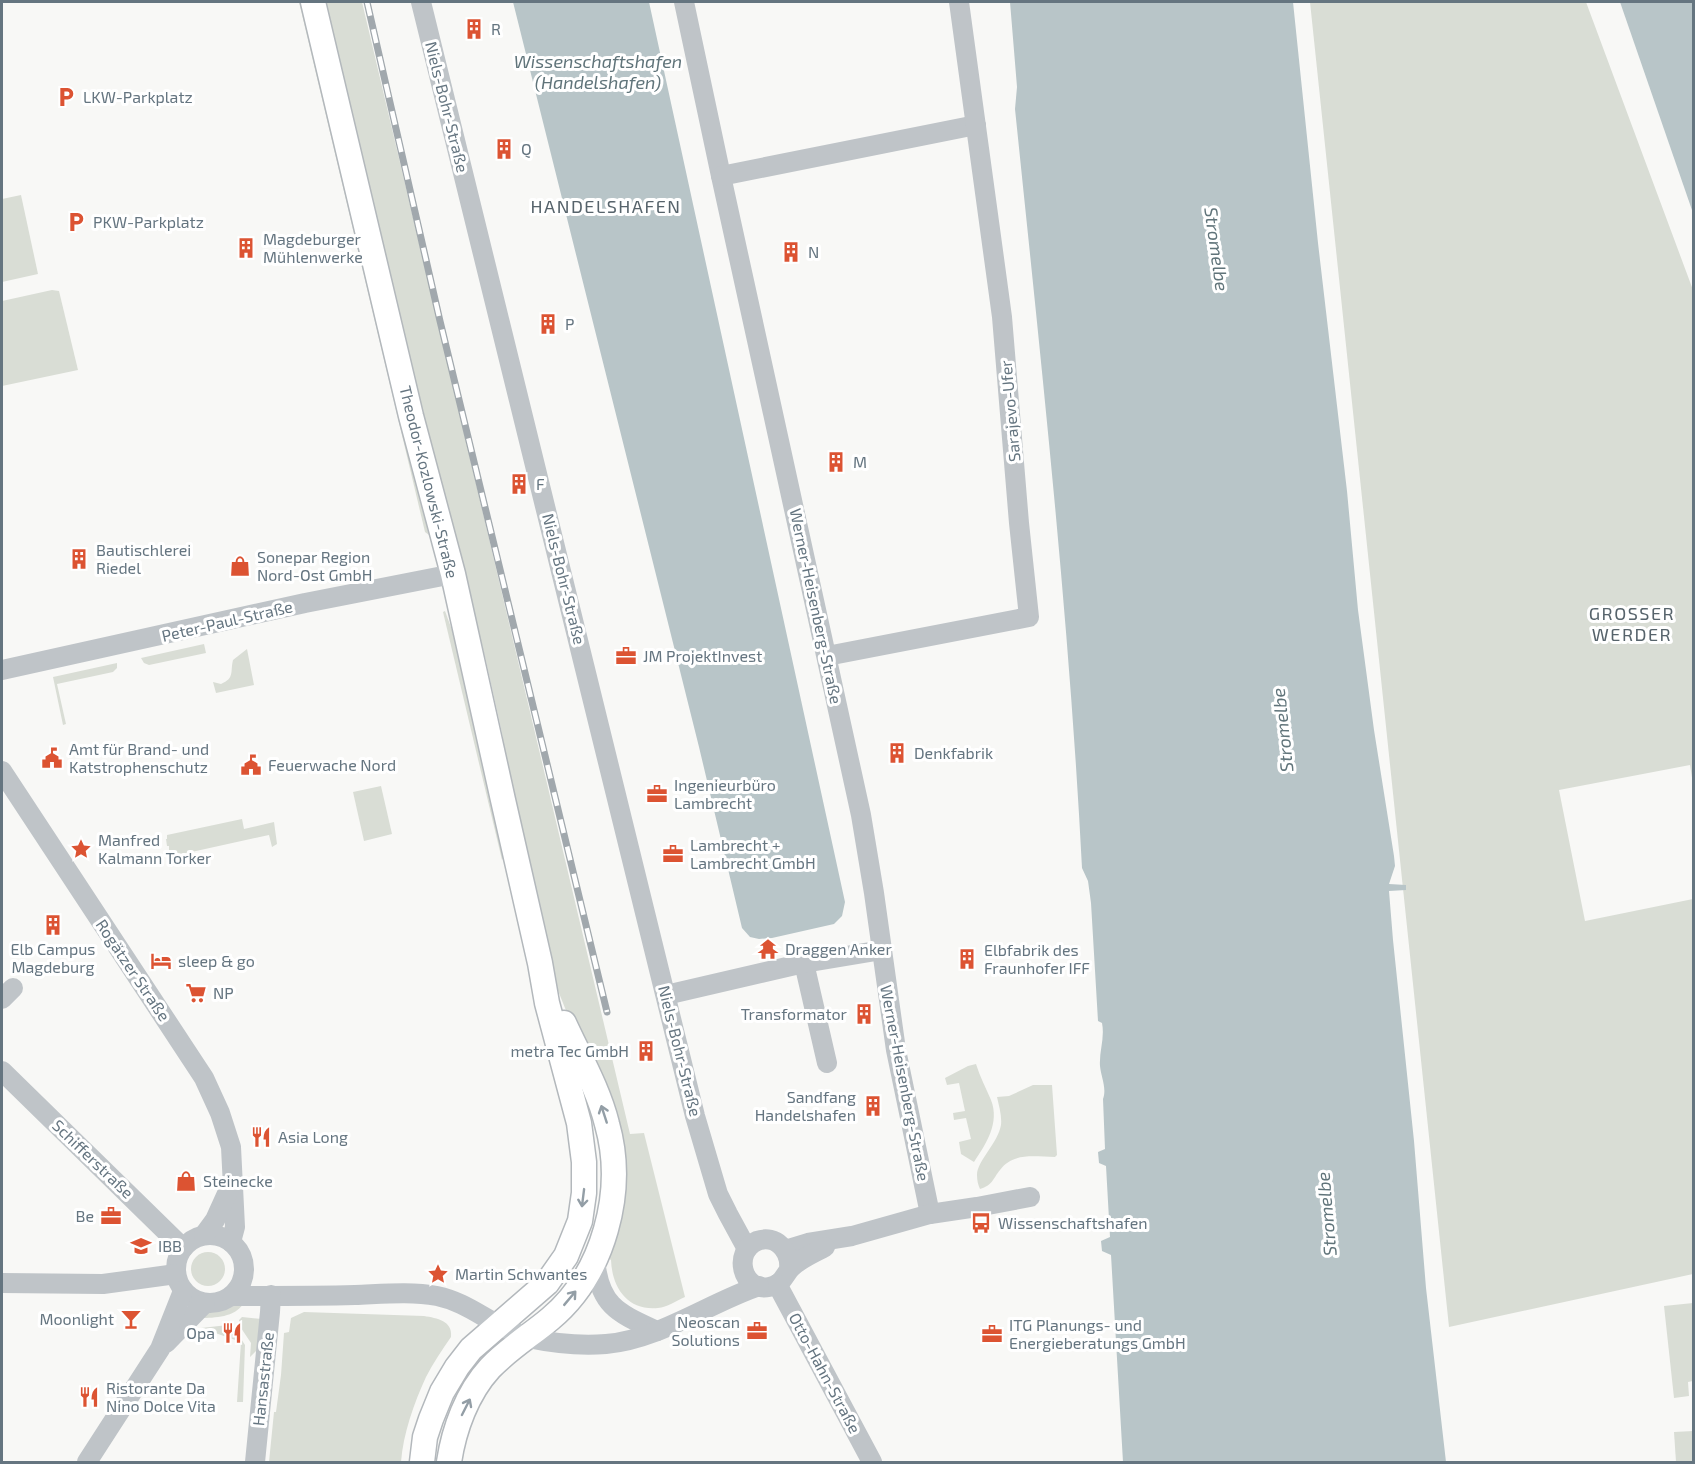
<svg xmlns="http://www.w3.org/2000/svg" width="1695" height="1464" font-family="'Exo 2',sans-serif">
	<rect width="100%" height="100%" fill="#f8f8f6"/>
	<g fill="#d9ddd5">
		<path d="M299,2H303L429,535L425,532Z"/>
		<path d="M322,2H362L630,1134L644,1133L685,1297C676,1301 667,1307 658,1308C627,1311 612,1287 611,1260L605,1256L619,1212L571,1023L555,983L510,790L502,733L486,661L453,528L437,478Z"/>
		<path d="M1310,2H1586L1693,290V784L1690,765L1559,790L1585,921L1693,899V1274L1449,1327Z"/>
		<path d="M21,195L38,274L2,282V199Z"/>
		<path d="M52,290L59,291L78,370L2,386V301Z"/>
		<path d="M445,611L452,630L505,855L502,860L443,612Z"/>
		<path d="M204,644L206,653L149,665L144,663L141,658Z"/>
		<path d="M247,649L254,685L216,693L213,682L221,684C235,678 230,672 233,660Z"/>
		<path d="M117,663V668L113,672L57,684L66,724L63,725L53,677Z"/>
		<path d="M381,786L392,834L364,841L353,792Z"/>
		<path d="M242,819L244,829L274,822L277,844L272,847L269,835L169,857V846H167L166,839H167V835Z"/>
		<path d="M976,1064C980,1077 986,1088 991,1100C1000,1123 986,1144 974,1162L961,1154L959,1142L971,1139L966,1118L954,1120L953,1113L965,1111L959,1083L947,1085L945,1078L968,1066Z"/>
		<path d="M1033,1085H1052L1057,1155L1055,1157C1035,1157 1013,1152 1000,1170C992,1180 993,1185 980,1189C978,1185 977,1180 977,1175C977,1161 998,1143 1001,1125C1002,1116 999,1106 997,1097L1009,1096Z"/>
		<circle cx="208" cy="1269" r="17"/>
		<path d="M1693,1303V1381L1688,1382L1689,1396L1674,1398L1664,1306Z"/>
		<path d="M243,1304C235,1317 215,1318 200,1318L210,1311Z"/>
		<path d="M304,1312L424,1316C437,1318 453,1321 451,1337C442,1350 433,1363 426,1377C414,1403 403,1434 401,1462H269L274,1412H276L281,1375L284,1333L289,1332L291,1318Z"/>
		<path d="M242,1317L262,1319L260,1347L250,1357L251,1343L239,1325V1320Z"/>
		<path d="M228,1325L234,1328L245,1345L243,1402H237L241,1342L201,1328Z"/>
		<path d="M1693,1431V1462H1676L1674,1432Z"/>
	</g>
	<g fill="#b8c5c8">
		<path d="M513,2H649L845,902L842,916L834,924L772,938L759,939L750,937L742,928L699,747Z"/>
		<path d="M1010,2H1293L1318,243L1347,491L1358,610L1374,730L1394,856L1395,866L1389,884L1406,885V890L1389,891L1393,940L1414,1141L1426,1288L1446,1462H1123L1111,1255L1102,1251L1101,1241L1110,1237L1106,1166L1099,1163L1098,1152L1105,1149L1103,1099C1107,1088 1101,1077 1100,1066C1099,1051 1105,1038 1102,1023L1098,1021L1091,903L1088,881L1082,868C1069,615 1041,362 1015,109L1017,87Z"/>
		<path d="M1620,2H1693V213Z"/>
	</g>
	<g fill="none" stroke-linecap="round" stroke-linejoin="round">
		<g stroke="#b3b8bc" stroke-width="27">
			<g id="major">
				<path d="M313,2L411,416L453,574L503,800L540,963L547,1003L579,1123L584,1162V1193L580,1221L566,1256L547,1283L471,1349L457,1367L442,1392L431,1419L425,1437L422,1462"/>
				<path d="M449,1462C454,1429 467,1393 490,1368C508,1349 531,1335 550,1319C604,1274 626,1191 607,1124C598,1088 579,1056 564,1023"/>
			</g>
		</g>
		<g stroke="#bfc4c8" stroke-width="20">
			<path d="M421,2L695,1116L718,1194L728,1214L747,1249"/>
			<path d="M684,2L721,176L861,815L874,893L896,1050L930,1214"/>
			<path d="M721,176L976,125"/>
			<path d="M827,656L1029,617L1019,523L1002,317L959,2"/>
			<path d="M2,670L305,603L453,574"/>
			<path d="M2,771L204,1078L220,1113L231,1147L235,1227L231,1242"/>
			<path d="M804,963L827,1063"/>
			<path d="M666,995L804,963L882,950"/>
			<path d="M2,999L13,988"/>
			<path d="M2,1071L183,1248"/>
			<circle cx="210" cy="1269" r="34"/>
			<path d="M204,1235L215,1220L230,1187"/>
			<path d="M785,1250L808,1243L852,1236L930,1214L977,1207L1030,1197"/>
			<path d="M595,1259C599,1306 618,1313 657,1331"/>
			<path d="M789,1269C791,1251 776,1234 757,1241C732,1252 742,1292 769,1287C785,1284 783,1274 793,1266C802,1258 814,1253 825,1247"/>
			<path d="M2,1283L103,1284L176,1274"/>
			<path d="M777,1284L872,1462"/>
			<path d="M232,1296C273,1296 314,1296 355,1295C382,1294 411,1291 437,1296C461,1301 478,1314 499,1325C508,1329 519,1335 528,1338C552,1343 581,1346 606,1344C658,1340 709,1303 759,1286"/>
			<path d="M166,1343L205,1303"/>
			<path d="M87,1462L160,1349L183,1291"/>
			<path d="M255,1462L270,1312L271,1295"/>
		</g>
		<use href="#major" stroke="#fff" stroke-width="24"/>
		<g stroke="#a1a8ad" stroke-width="7">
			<path id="rail" d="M367,2L440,321L607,1012"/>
		</g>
		<use href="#rail" stroke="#fff" stroke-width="4.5" stroke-dasharray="14" stroke-linecap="butt"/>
	</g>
	<defs><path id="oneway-shaft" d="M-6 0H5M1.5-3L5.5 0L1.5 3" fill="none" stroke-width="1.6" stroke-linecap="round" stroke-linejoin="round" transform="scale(1.5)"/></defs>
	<g stroke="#939ea6">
		<use href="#oneway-shaft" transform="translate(604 1114) rotate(-108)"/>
		<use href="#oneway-shaft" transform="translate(583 1198) rotate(97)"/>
		<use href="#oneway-shaft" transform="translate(570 1298) rotate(-50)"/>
		<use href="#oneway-shaft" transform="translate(466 1407) rotate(-63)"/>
	</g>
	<defs>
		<g id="building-bare" transform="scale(1.62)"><path d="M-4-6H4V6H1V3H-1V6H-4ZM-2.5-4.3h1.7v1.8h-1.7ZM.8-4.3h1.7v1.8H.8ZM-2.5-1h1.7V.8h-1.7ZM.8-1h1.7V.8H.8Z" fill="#dc5332" stroke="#fff" stroke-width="2.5" paint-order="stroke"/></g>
		<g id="parking-bare" transform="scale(1.62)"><path d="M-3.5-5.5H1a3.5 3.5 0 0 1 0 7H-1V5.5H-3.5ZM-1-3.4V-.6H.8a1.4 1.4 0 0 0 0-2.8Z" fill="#dc5332" stroke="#fff" stroke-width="2.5" paint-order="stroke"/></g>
		<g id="shop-bare" transform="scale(1.62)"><path d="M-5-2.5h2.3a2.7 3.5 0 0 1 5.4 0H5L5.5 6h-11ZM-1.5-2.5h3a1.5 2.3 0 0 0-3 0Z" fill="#dc5332" stroke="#fff" stroke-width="2.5" paint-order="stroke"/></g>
		<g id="office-bare" transform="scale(1.62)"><path d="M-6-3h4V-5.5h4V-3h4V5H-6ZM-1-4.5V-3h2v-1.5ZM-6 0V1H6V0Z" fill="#dc5332" stroke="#fff" stroke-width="2.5" paint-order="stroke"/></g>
		<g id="civic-bare" transform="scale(1.62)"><path d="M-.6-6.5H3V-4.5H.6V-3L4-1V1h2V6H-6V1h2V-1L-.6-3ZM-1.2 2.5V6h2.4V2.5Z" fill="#dc5332" stroke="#fff" stroke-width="2.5" paint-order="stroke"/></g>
		<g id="sight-bare" transform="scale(1.62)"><path d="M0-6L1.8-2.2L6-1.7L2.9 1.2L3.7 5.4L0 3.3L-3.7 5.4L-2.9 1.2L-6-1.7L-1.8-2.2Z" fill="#dc5332" stroke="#fff" stroke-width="2.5" paint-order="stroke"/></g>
		<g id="temple-bare" transform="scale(1.62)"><path d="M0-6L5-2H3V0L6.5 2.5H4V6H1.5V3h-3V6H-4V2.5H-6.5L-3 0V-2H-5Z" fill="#dc5332" stroke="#fff" stroke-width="2.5" paint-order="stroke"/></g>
		<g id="hotel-bare" transform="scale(1.62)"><path d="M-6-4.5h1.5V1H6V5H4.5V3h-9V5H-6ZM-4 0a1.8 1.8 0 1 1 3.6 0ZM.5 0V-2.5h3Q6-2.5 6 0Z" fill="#dc5332" stroke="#fff" stroke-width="2.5" paint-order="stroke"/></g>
		<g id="supermarket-bare" transform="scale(1.62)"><path d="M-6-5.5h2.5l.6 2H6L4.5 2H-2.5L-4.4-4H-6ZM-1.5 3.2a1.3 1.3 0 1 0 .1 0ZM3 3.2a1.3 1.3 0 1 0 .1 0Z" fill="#dc5332" stroke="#fff" stroke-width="2.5" paint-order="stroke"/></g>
		<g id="restaurant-bare" transform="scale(1.62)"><path d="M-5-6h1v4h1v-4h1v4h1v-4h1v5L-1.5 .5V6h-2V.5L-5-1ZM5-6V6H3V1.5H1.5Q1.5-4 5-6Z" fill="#dc5332" stroke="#fff" stroke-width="2.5" paint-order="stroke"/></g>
		<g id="bus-bare" transform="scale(1.62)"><path d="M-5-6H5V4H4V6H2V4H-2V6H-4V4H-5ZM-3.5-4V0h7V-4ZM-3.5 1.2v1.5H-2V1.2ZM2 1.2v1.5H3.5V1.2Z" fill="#dc5332" stroke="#fff" stroke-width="2.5" paint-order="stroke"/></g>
		<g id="university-bare" transform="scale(1.62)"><path d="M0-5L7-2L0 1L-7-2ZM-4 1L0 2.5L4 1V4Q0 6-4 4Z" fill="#dc5332" stroke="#fff" stroke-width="2.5" paint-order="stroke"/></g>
		<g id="bar-bare" transform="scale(1.62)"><path d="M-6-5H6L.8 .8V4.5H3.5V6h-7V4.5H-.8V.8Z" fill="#dc5332" stroke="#fff" stroke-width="2.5" paint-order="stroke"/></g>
	</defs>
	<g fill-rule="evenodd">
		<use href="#building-bare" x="474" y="29"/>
		<use href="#parking-bare" x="66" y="97"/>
		<use href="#building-bare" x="504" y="149"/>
		<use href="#parking-bare" x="76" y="222"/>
		<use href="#building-bare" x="246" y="248"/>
		<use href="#building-bare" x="791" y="252"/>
		<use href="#building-bare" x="548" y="324"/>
		<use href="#building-bare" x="836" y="462"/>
		<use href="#building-bare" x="519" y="484"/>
		<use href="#building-bare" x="79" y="559"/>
		<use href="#shop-bare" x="240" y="566"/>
		<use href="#office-bare" x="626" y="656"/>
		<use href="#building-bare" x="897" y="753"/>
		<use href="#civic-bare" x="52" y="758"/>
		<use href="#civic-bare" x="251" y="765"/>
		<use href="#office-bare" x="657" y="794"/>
		<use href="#sight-bare" x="81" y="849"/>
		<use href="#office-bare" x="673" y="854"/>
		<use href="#building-bare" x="53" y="925"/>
		<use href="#temple-bare" x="768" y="949"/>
		<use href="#building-bare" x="967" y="959"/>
		<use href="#hotel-bare" x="161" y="961"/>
		<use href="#supermarket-bare" x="196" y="993"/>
		<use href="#building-bare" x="864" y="1014"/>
		<use href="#building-bare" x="646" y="1051"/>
		<use href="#building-bare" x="873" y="1106"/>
		<use href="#restaurant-bare" x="261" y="1137"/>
		<use href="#shop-bare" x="186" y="1181"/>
		<use href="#office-bare" x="111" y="1216"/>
		<use href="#bus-bare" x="981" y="1223"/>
		<use href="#university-bare" x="141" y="1246"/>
		<use href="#sight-bare" x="438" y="1274"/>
		<use href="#bar-bare" x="131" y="1319"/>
		<use href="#office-bare" x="757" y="1331"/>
		<use href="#restaurant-bare" x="232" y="1333"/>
		<use href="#office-bare" x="992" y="1334"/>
		<use href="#restaurant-bare" x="89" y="1397"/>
	</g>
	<g text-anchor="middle" stroke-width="6" stroke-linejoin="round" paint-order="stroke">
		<g font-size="16" fill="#657580" stroke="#fff" text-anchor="start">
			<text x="491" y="35">R</text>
			<text x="83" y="103">LKW-Parkplatz</text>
			<text x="521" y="155">Q</text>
			<text x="93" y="228">PKW-Parkplatz</text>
			<text x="263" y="245">Magdeburger<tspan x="263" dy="18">Mühlenwerke</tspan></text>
			<text x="808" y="258">N</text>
			<text x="565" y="330">P</text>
			<text x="853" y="468">M</text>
			<text x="536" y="490">F</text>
			<text x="96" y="556">Bautischlerei<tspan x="96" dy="18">Riedel</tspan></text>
			<text x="257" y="563">Sonepar Region<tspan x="257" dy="18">Nord-Ost GmbH</tspan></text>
			<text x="643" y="662">JM ProjektInvest</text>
			<text x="69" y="755">Amt für Brand- und<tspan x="69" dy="18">Katstrophenschutz</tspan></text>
			<text x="914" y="759">Denkfabrik</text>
			<text x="268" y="771">Feuerwache Nord</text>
			<text x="674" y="791">Ingenieurbüro<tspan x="674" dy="18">Lambrecht</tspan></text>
			<text x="98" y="846">Manfred<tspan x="98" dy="18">Kalmann Torker</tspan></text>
			<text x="690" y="851">Lambrecht +<tspan x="690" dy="18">Lambrecht GmbH</tspan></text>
			<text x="53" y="955" text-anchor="middle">Elb Campus<tspan x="53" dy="18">Magdeburg</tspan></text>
			<text x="785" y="955">Draggen Anker</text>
			<text x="984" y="956">Elbfabrik des<tspan x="984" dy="18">Fraunhofer IFF</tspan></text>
			<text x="178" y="967">sleep &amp; go</text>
			<text x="213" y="999">NP</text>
			<text x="847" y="1020" text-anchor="end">Transformator</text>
			<text x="629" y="1057" text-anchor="end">metra Tec GmbH</text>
			<text x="856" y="1103" text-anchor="end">Sandfang<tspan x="856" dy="18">Handelshafen</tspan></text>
			<text x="278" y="1143">Asia Long</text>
			<text x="203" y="1187">Steinecke</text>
			<text x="94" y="1222" text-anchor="end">Be</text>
			<text x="998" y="1229">Wissenschaftshafen</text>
			<text x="158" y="1252">IBB</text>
			<text x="455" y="1280">Martin Schwantes</text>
			<text x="114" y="1325" text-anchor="end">Moonlight</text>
			<text x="740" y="1328" text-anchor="end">Neoscan<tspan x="740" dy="18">Solutions</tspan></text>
			<text x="1009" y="1331">ITG Planungs- und<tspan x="1009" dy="18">Energieberatungs GmbH</tspan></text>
			<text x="215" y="1339" text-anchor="end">Opa</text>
			<text x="106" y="1394">Ristorante Da<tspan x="106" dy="18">Nino Dolce Vita</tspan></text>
		</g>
		<g font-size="16" fill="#657580" stroke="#fff">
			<text transform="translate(447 107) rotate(76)" y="6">Niels-Bohr-Straße</text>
			<text transform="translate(1010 411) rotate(-95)" y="6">Sarajevo-Ufer</text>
			<text transform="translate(429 482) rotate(76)" y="6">Theodor-Kozlowski-Straße</text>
			<text transform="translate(564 579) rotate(76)" y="6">Niels-Bohr-Straße</text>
			<text transform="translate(816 606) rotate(78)" y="6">Werner-Heisenberg-Straße</text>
			<text transform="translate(227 621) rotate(-13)" y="6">Peter-Paul-Straße</text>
			<text transform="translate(133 970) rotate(56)" y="6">Rogätzer Straße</text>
			<text transform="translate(680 1051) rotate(76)" y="6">Niels-Bohr-Straße</text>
			<text transform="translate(905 1083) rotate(79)" y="6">Werner-Heisenberg-Straße</text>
			<text transform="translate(93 1159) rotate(44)" y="6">Schifferstraße</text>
			<text transform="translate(825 1373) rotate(62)" y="6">Otto-Hahn-Straße</text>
			<text transform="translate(263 1379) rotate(-84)" y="6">Hansastraße</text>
		</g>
		<g font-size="18" font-style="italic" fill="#60747a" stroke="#fff">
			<text x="598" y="68">Wissenschaftshafen<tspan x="598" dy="21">(Handelshafen)</tspan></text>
			<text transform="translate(1216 249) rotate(82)" y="6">Stromelbe</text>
			<text transform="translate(1283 730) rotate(-96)" y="6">Stromelbe</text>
			<text transform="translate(1327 1214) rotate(-95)" y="6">Stromelbe</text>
		</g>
		<g font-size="18" letter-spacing="1.5" fill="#56636b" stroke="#fff">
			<text x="606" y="213">HANDELSHAFEN</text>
			<text x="1632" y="620">GROSSER<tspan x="1632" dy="21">WERDER</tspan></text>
		</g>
	</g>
	<rect width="1695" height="1464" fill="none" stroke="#657580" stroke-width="6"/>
</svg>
